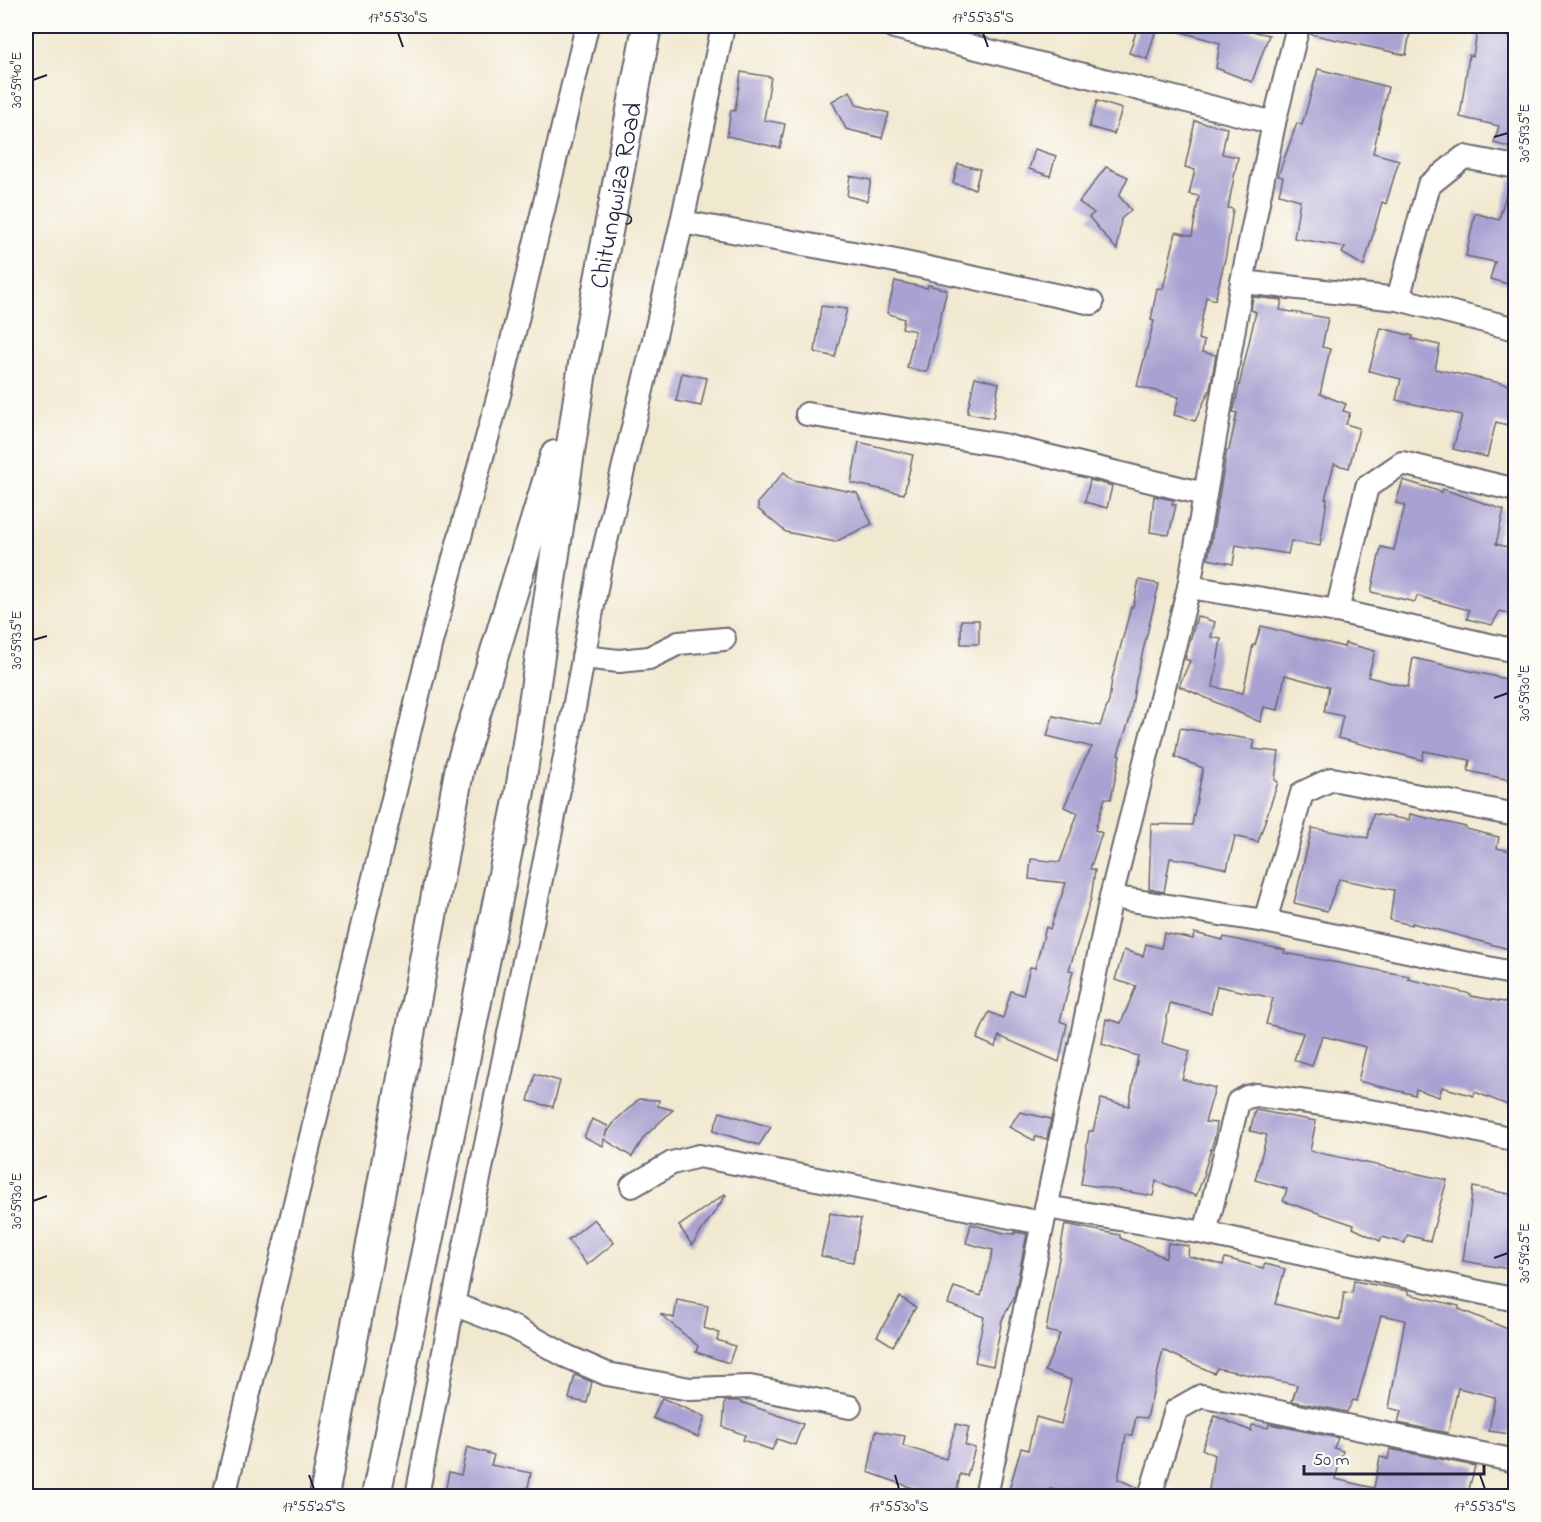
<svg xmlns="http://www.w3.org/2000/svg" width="1541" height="1522" font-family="'Indie Flower',sans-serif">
	<rect width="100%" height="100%" fill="#fdfcf7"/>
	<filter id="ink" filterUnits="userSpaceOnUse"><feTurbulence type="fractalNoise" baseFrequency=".0167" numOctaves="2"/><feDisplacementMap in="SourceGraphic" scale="12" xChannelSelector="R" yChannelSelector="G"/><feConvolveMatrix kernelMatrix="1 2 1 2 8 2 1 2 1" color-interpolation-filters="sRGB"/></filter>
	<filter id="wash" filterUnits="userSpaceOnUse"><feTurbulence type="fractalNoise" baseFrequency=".008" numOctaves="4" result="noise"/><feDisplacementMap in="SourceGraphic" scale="24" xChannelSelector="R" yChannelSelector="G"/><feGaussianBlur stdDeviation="1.35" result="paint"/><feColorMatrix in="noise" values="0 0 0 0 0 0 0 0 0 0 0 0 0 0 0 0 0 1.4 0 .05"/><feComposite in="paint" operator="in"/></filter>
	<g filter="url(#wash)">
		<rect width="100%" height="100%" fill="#f1e8d0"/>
		<g id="blocks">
			<g fill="#a9a1d1">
				<path d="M1138,26H1157L1147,59L1129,53Z"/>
				<path d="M1179,26H1230L1269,35L1252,82L1216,68L1220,43L1178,31Z"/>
				<path d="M1311,26H1411L1406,55L1310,34Z"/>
				<path d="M1478,26H1489L1510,31L1508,37L1515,40V149L1494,143L1499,126L1460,117L1469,55L1473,56Z"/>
				<path d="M1318,69L1388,87L1373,153L1399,160L1386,204L1382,202L1364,266L1342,253L1345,247L1294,238L1300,200L1279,194L1283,177L1278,176L1297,123L1302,125Z"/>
				<path d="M741,72L771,77L764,120L785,124L780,148L727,136L731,110L735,111Z"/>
				<path d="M850,91L857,105L889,113L882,138L846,129L832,101Z"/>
				<path d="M1097,101L1122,109L1114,134L1089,127Z"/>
				<path d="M1195,121L1227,128L1222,154L1238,157L1228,208L1233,209L1226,255L1215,300L1206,297L1198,339L1204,341L1202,352L1216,355L1210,389L1195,421L1174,415L1179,397L1137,386L1154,321L1151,320L1157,288L1163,289L1176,232L1192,236L1199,196L1189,194L1195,170L1185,167Z"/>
				<path d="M1035,149L1056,156L1050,176L1029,169Z"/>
				<path d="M958,164L980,169L975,189L953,183Z"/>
				<path d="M1106,167L1128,177L1119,196L1131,210L1121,219L1117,250L1089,217L1094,213L1079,202Z"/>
				<path d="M850,176L871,180L867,201L847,196Z"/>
				<path d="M1510,180L1515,181V286L1490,279L1495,262L1466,256L1475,213L1499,220Z"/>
				<path d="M895,281L927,288L928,285L947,290L927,372L907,368L915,331L902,328L904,319L887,313Z"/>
				<path d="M1253,297L1282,300L1280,310L1328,318L1322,347L1330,349L1320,394L1346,404L1343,411L1350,413L1346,424L1359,428L1349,468L1334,464L1325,499H1327L1320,546L1291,541L1288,554L1236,545L1233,564L1208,559L1227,450H1229L1237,413L1233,412L1256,312L1251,310Z"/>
				<path d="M821,306L847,309L835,357L815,352Z"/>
				<path d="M1381,328L1413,336L1412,339L1440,345L1435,369L1515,386V427L1496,422L1487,457L1453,449L1462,415L1396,400L1401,379L1369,371Z"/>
				<path d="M682,373L707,378L701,406L676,401Z"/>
				<path d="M975,377L999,383L993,418L967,413Z"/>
				<path d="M859,442L913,455L904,494L851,483Z"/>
				<path d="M784,472L793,480L857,493L872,524L835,542L786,532L758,509V502Z"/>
				<path d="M1090,480L1112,486L1107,508L1085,502Z"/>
				<path d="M1403,480L1442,492L1443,489L1504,510L1496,544L1515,549V599L1510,614L1500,611L1492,625L1467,619L1469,610L1417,596L1415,602L1371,592L1381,547L1394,550L1405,505L1396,503Z"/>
				<path d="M1154,496L1173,500L1172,505H1176L1169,535L1150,532Z"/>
				<path d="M1139,580L1159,584L1136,680L1130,718L1118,754L1120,755L1111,799L1105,798L1095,830L1102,833L1090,869L1095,870L1091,898L1069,970L1073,971L1060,1021L1067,1024L1059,1062L999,1036L995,1047L977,1039L989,1012L1003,1018L1011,991L1023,995L1030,967L1035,968L1046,927L1050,929L1066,883L1029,879L1031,859L1060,862L1078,813L1064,807L1083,763L1092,747L1047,736L1053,716L1100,726L1109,701L1112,679L1131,607H1133Z"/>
				<path d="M1197,616L1215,622L1211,637L1221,639L1213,687L1243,693L1253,645H1255L1261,626L1344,647L1345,643L1375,651L1368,677L1408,687L1413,658L1515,681V781L1468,771L1470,760L1424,751L1422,760L1338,738L1343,716L1324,712L1329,687L1285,675L1278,710L1264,707L1260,722L1179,686L1190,661L1185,659Z"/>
				<rect x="961" y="620" width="18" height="24"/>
				<path d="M1180,728L1255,740L1253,749L1279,752L1275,780L1278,782L1258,842L1235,836L1227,869L1193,861L1170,858L1164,892L1149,889L1151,824L1192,825L1203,768L1175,757Z"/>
				<path d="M1373,814L1409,820L1410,814L1466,827V829L1499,837L1497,848L1515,852V923L1509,949L1412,923V925L1390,920L1394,890L1339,879L1327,911L1294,903L1312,828L1368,838Z"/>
				<path d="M1164,933L1193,939L1194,933L1223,940L1224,937L1285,950L1284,953L1409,976L1408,979L1471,994V996L1515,1004V1108L1475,1092L1474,1096L1442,1087L1439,1097L1416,1089L1415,1095L1358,1081L1366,1047L1322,1036L1312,1066L1294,1060L1303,1033L1266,1024L1273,998L1217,986L1211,1013L1170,1003L1162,1043L1190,1051L1182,1079L1215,1088L1205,1122L1217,1123L1215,1136L1204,1172L1205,1173L1196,1196L1156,1181L1153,1196L1081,1184L1089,1131H1093L1101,1099L1129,1106L1138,1056L1102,1044L1106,1019L1121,1023L1136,986L1115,980L1124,950L1143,956L1146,944L1161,948Z"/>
				<path d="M535,1074L560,1081L553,1107L528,1101Z"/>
				<path d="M639,1099L659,1100L658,1106L673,1110L644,1137L632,1157L604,1139L603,1146L584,1137L592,1119L608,1126L605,1136L615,1121Z"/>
				<path d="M1255,1110L1316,1121L1310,1151L1447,1180L1430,1241L1407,1235L1405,1243L1382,1237L1380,1241L1353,1228L1354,1225L1283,1201L1287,1189L1255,1180L1267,1135L1250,1131Z"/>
				<path d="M720,1112L771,1127L759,1145L713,1131Z"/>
				<path d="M1020,1112L1051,1119L1047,1139L1035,1137V1141L1009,1127Z"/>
				<path d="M1473,1187L1515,1195V1270L1463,1261Z"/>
				<path d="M725,1194L726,1195L692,1245L679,1226Z"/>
				<path d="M830,1213L861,1219L853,1262L821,1256Z"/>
				<path d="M594,1219L614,1243L587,1265L568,1240Z"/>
				<path d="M971,1224L1004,1233L1015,1234V1232L1027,1234L1014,1297L1002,1320L993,1366L975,1362L984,1317L948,1304L954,1287L981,1296L993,1250L966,1243Z"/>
				<path d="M1065,1224L1120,1235V1238L1166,1258L1168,1243L1189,1246L1188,1256L1223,1265L1225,1258L1263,1268L1265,1264L1285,1269L1275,1304L1340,1320L1344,1292L1352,1293L1354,1281L1408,1291V1294L1459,1306V1309L1515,1332V1403L1510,1434L1489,1431L1495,1397L1458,1388L1448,1433L1398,1423L1401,1411L1389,1408L1405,1320L1381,1315L1357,1401L1353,1400L1347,1412L1292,1401L1297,1385L1217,1368L1214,1373L1163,1350L1147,1418L1136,1417L1132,1436L1126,1435L1118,1479L1138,1488L1137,1497H1088L1066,1490L1065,1493L1050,1489L1048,1497H1031L1009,1490L1021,1448L1028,1450L1036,1417L1061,1424L1071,1380L1045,1371L1060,1334L1046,1331Z"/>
				<path d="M900,1297L916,1307L893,1346L877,1336Z"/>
				<path d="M677,1300L708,1306L704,1328L719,1333L717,1340L735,1346L729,1363L696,1352L698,1346L660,1314L674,1318Z"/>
				<path d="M575,1375L592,1382L587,1403L569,1399Z"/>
				<path d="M662,1398L705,1417L698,1437L653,1418Z"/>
				<path d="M725,1401H738L803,1424L795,1445L777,1439L772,1450L743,1440L745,1435L723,1427Z"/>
				<path d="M1215,1416L1251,1431L1252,1425L1268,1428L1269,1424L1338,1438L1334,1448L1343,1451L1335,1479L1374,1488L1380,1457L1388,1459L1390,1449L1475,1466L1467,1497H1208L1214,1455L1202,1449Z"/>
				<path d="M956,1424L969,1427L965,1445L975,1448L967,1476L960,1474L956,1497H916L918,1490L868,1472L876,1431L905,1436L903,1446L946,1459Z"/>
				<path d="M467,1447L494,1455L491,1465L531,1473L526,1497H444L449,1472L461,1475Z"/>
			</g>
		</g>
	</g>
	<g filter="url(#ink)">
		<use href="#blocks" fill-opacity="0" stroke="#6a676f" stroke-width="1.5"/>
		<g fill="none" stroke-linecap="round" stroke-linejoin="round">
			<g stroke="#6a676f" stroke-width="26">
				<g id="minor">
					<path d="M894,27L1274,123"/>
					<path d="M682,222L886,259L1092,303"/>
					<path d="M1242,282L1398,299L1516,329"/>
					<path d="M1398,299L1429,185L1464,157L1516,167"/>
					<path d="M807,414L1002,445L1204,494"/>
					<path d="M1189,587L1337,611L1516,651"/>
					<path d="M1337,611L1367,487L1402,463L1516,490"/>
					<path d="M583,657L619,661L649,658L679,643L724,639"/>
					<path d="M1111,897L1265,921L1516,974"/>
					<path d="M1265,921L1302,793L1332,779L1516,815"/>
					<path d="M632,1186L672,1163L699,1156L1042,1223"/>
					<path d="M1046,1207L1205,1233L1516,1300"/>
					<path d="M1205,1233L1238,1102L1247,1097L1256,1095C1343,1107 1430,1118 1516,1140"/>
					<path d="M453,1304L515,1328L566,1356L607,1374L690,1389L750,1387L850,1407"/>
					<path d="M224,1496L431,642L500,391L587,26"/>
					<path d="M417,1496L453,1304L554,816L601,562L682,222L723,26"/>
					<path d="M986,1496L1111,897L1189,587L1242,282L1274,123L1298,26"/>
					<path d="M1150,1496L1176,1410L1201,1396L1516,1461"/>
				</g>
			</g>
			<g stroke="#6a676f" stroke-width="32">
				<g id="major">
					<path d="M324,1496L460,766L555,455"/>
					<path id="s1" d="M376,1496L520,791L583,364L647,26"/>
				</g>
			</g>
			<use href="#minor" stroke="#fff" stroke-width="22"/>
			<use href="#major" stroke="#fff" stroke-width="28"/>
		</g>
	</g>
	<path fill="none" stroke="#22223b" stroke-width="2" d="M398,33L403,47M983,33L988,47M33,80L47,75M1494,137L1508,133M33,640L47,636M1494,698L1508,693M33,1201L47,1196M1494,1258L1508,1253M309,1475L314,1489M895,1475L899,1489M1480,1475L1485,1489"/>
	<g text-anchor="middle" stroke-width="5" stroke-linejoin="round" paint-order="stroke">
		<g font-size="26" fill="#22223b" stroke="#fdfcf7">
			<text dy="9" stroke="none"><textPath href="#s1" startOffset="1323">Chitungwiza Road</textPath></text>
		</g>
	</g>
	<rect width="1541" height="1522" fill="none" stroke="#fdfcf7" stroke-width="66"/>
	<path d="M1304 1465v9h180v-9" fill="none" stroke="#22223b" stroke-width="3"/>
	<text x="1313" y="1465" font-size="18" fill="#22223b" stroke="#fdfcf7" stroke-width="4.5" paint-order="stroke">50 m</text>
	<rect x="33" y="33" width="1475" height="1456" fill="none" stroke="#22223b" stroke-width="2"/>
	<g font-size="15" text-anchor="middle" fill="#22223b">
		<text x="398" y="22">17°55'30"S</text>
		<text x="983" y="22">17°55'35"S</text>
		<text transform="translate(16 80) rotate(-90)" y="5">30°59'40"E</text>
		<text transform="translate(1524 133) rotate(-90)" y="5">30°59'35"E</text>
		<text transform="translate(16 640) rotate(-90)" y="5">30°59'35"E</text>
		<text transform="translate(1524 693) rotate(-90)" y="5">30°59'30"E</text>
		<text transform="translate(16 1201) rotate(-90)" y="5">30°59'30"E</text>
		<text transform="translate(1524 1253) rotate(-90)" y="5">30°59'25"E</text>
		<text x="314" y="1511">17°55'25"S</text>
		<text x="899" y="1511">17°55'30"S</text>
		<text x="1485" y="1511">17°55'35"S</text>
	</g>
</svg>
